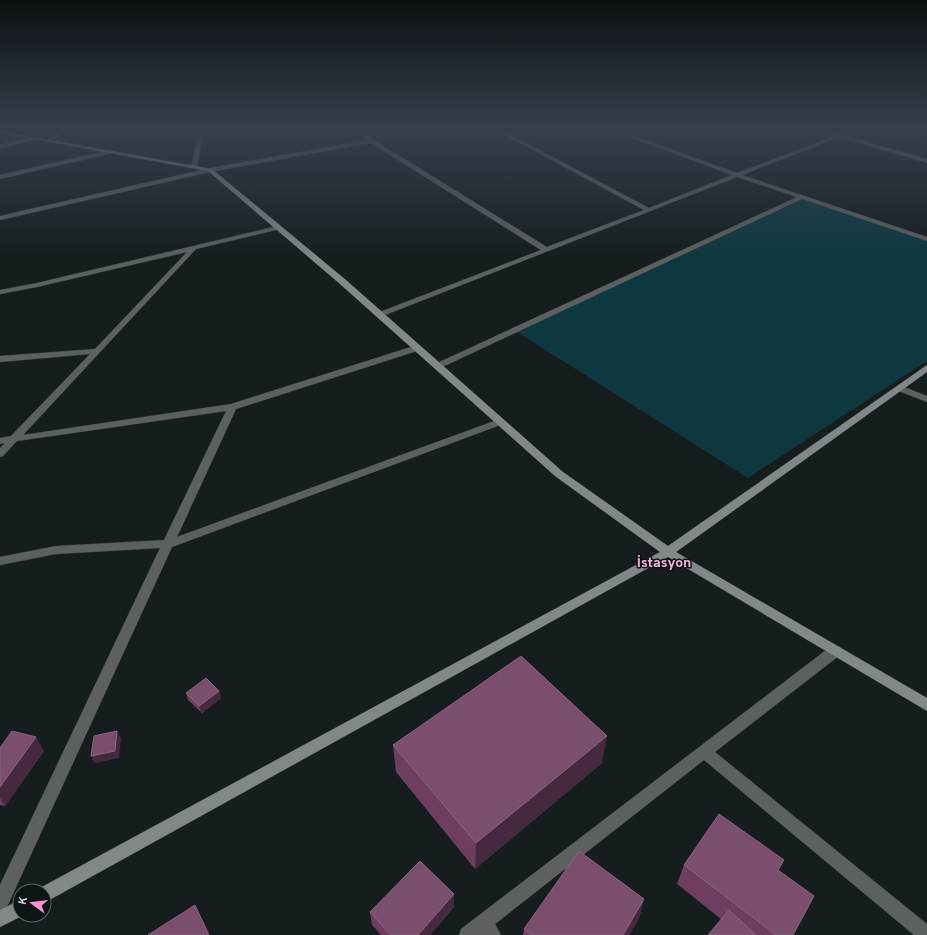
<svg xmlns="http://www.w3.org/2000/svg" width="927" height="935" font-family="Overpass,sans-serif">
	<rect width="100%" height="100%" fill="#161d1f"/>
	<path fill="#0e3840" d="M802,197L927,239V361L748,478L514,330Z"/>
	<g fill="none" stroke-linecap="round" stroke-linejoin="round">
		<g stroke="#31383a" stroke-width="1">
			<g id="street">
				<path d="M63,129H68L51,142H47V140Z"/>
				<path d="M200,129H204L197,167L194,169L191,167Z"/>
				<path d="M351,129H356L547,247L644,210L494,129H500L649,208L732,175L608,129H615L737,173L834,136L814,129C822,129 832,134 839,134C846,133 850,129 857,129L843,135L927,159V163L839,137L742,175L927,237V241L802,199L438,369L435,368L434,366L435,364L797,197L737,177L380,317L376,315L377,313L541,250L371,143L210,172L0,220V216L210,168L367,140Z"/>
				<path d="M33,136L36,138L35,139L0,149V145Z"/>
				<path d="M111,150L113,151V153L0,179V175Z"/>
				<path d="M278,226L280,227V229L196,249L23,435L231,404L414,346H420L421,348L420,350L236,409L177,537L497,420H503L505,422L503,424L172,547L6,909L0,911V885L160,548L56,554L0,565V557L56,546L164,540L226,411L17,441L3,456L0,457V448L5,443L0,444V438L11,436L90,354L0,362V356L95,349L187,252L37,287L0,294V290L37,283Z"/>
				<path d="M899,385L927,396V402L896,390L895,388Z"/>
				<path d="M835,646L840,647L841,651L840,655L715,752L927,924V935H914L704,760L495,924L501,935H459L461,929L830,647Z"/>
			</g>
		</g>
		<g stroke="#31383a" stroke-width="1">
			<g id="secondary">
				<path d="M0,131L212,169L346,280L563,472L668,546L927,365V372L676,552L927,698V711L668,557L44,903V891H37L38,889L660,552L555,476L340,284L208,171L0,133Z"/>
				<path d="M20,900V915H24L0,927V910Z"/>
			</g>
		</g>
		<use href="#street" fill="#5d6061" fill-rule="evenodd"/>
		<use href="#secondary" fill="#828789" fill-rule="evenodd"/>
	</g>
	<g fill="#6f3d5f">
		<path d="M219,691L221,698L202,713L188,700L186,693Z"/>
		<path d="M393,745L602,763L475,869L396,772Z"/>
		<path d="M0,748L44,751L5,806L0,805Z"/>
		<path d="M684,865L779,870L793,935H708L721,919L677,884Z"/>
		<path d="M644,899L639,918L629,935H523L524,929Z"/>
		<path d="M454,907L430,935H381L372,925L370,912Z"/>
	</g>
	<g fill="#47293f">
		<path d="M219,691L221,698L202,713L199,706Z"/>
		<path d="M117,731L121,738L119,758L94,763L91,756Z"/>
		<path d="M607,736L602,763L475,869L476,843Z"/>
		<path d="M36,737L44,751L5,806L0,798V787Z"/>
		<path d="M454,894V907L430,935H418Z"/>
		<path d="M644,899L639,918L629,935H623Z"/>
	</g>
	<g fill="#7a4e6c" stroke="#89657e">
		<path d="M521,656L607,736L476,843L393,745Z"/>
		<path d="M206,678L219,691L199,706L186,693Z"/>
		<path d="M12,731L36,737L0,787V748Z"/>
		<path d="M117,731L115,751L91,756L94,736Z"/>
		<path d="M719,814L784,860L778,870L814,896L793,935H776L684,865Z"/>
		<path d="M579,851L644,899L623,935H531L524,929Z"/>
		<path d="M420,861L454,894L418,935H391L370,912Z"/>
		<path d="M195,905L209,935H148Z"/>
		<path d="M729,910L756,935H708Z"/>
	</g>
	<linearGradient id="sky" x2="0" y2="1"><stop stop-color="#0c1011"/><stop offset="0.5" stop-color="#36404d"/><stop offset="1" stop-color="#36404d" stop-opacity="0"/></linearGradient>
	<rect width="927" height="260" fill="url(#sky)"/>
	<g text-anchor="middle" stroke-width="3" stroke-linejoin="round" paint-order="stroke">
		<g font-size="14" font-weight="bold" fill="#fab2de" stroke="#0d1416">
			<text x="664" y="567">İstasyon</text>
		</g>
	</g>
	<g transform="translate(32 903) rotate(285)"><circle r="19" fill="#0d1416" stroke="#5e6466"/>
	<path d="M0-3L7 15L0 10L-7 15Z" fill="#f590d1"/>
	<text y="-6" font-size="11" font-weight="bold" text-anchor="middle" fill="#d8ddde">K</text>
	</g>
</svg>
